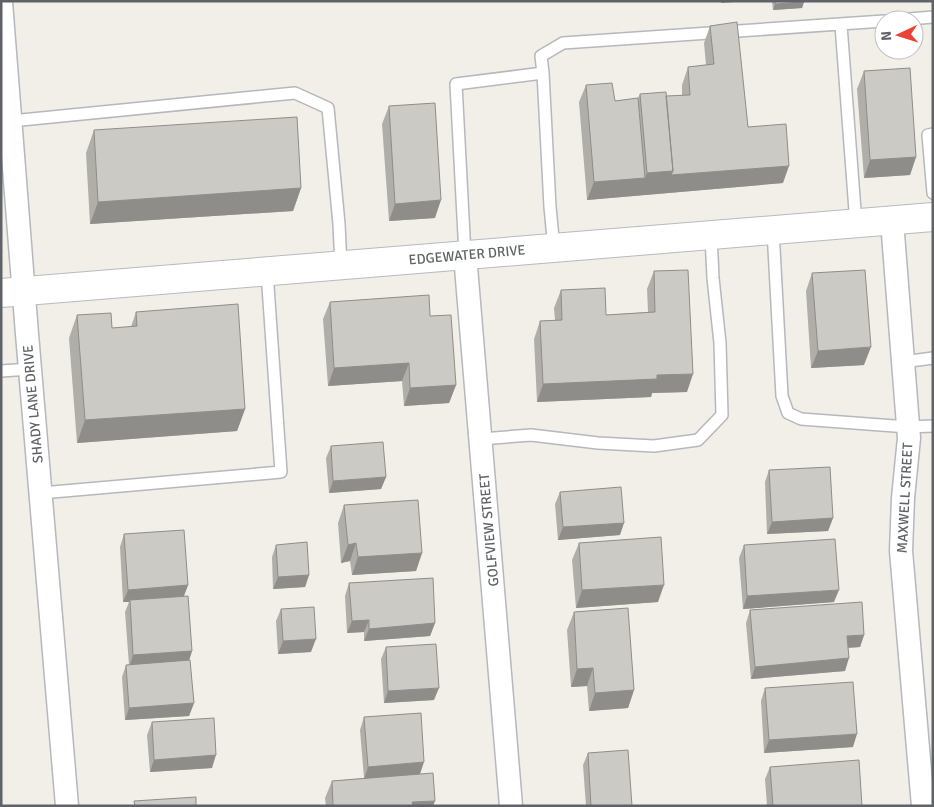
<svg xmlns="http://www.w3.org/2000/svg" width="934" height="807" font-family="Signika,sans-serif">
  <rect width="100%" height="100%" fill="#f1efe8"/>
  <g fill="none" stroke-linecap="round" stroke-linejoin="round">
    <defs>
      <path id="lane" d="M897,20L933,17
        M841,25L856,224
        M11,121L295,93L328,108L339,224L341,266
        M933,134L928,135L933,193
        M773,230L782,396L788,413L801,419L908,427L933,426
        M554,248L550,207L543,73L541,56L563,43L884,21
        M465,255L456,84L543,73
        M903,362L933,358
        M1,371L30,369
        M481,439L531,435L598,443L654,446L698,440L722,415L720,343L713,278L711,235
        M41,493L281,472L267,272"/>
      <path id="street" d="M1,2L27,334L67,806
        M892,221L909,438L903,498L901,551L923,806
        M465,255L511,806"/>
      <path id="secondary" d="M1,293L933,217"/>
    </defs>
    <!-- lane casing -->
    <use href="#lane" stroke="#b5b8bc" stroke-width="14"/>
    <!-- street casing -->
    <use href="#street" stroke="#b5b8bc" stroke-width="25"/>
    <!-- secondary casing -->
    <use href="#secondary" stroke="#b6babf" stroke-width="30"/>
    <!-- lane -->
    <use href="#lane" stroke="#fff" stroke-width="11"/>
    <!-- street -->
    <use href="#street" stroke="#fff" stroke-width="22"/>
    <!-- secondary -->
    <use href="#secondary" stroke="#fff" stroke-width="28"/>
  </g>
  <!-- wall -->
  <path fill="#afaea9" d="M772,1H804L802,8L773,10Z
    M710,26L748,127L783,183L587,200L579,102L586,85L615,101L638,98L640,94L666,96H682V85L688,67L706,65L704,43Z
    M864,71L916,157L910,175L864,178L857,89Z
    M389,106L435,218L389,221L382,124Z
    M94,130L301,188L293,211L90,224L86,153Z
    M654,271L687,392L652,393L651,397L537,402L534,339L540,321L555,320L554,308L561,290L606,315L648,312L647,289Z
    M812,273L864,365L811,368L806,291Z
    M330,302L430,316L456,385L449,403L404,406L402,381L328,386L323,319Z
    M136,312L245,409L237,431L77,443L69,338L77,315L112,328L131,327Z
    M331,446L386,477L381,489L329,493L326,458Z
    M769,470L833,518L828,531L767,534L765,482Z
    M560,492L620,535L558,540L555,504Z
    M344,505L422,553L416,571L352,575L350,561L341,563L338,523Z
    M124,534L188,585L184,596L192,651L189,660L194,703L189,716L125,720L122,677L126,665H129L125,612L129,602H123L120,547Z
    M579,543L658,602L576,608L572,560Z
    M276,545L309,575L305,587L273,589L272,557Z
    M744,545L834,602L743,609L739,558Z
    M349,583L435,623L430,636L364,641V632L347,633L345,596Z
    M281,609L311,652L278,654L276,621Z
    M750,610L864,635L860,647L848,648L845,671L751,679L746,623Z
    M574,612L634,690L628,708L589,711L587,686L571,687L567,630Z
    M386,647L434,700L384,703L381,659Z
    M765,688L853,747L764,753L761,701Z
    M364,717L420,774L433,806H326L325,798L332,781L364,778L360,730Z
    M152,722L212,768L150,772L147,735Z
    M588,753L632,806H586L583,765Z
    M770,767L862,806H767L765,779Z"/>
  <!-- shaded-wall -->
  <path fill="#8f8d8a" d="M722,1H748L721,3Z
    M804,2L802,8L773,10L775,4Z
    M916,157L910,175L864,178L870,160Z
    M789,166L783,183L587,200L594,182L645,178L647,173L673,171Z
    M301,188L293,211L90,224L98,202Z
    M441,200L435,218L389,221L395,204Z
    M871,347L864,365L811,368L818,351Z
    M409,363L402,381L328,386L334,368Z
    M693,374L687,392L652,393L651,397L537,402L543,384L657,375Z
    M456,385L449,403L404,406L410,388Z
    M245,409L237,431L77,443L85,420Z
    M386,477L381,489L329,493L333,481Z
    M833,518L828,531L767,534L772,522Z
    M624,523L620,535L558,540L563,527Z
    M356,543L350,561L341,563L348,545Z
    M422,553L416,571L352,575L358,557Z
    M309,575L305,587L273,589L278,577Z
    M188,585L183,598L130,600L129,602H123L128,590Z
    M664,585L658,602L576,608L582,590Z
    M839,590L834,602L743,609L747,596Z
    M369,620L364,632L347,633L352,621Z
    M435,623L430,636L364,641L369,629Z
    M864,635L860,647L843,648L847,636Z
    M316,639L311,652L278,654L283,641Z
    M192,651L188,664L129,668L133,655Z
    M849,658L845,671L751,679L755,667Z
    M593,668L587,686L571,687L577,669Z
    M439,688L434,700L384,703L388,691Z
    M634,690L628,708L589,711L595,693Z
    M194,703L189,716L125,720L129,708Z
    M857,734L853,747L764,753L769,740Z
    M216,755L212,768L150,772L154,760Z
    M424,762L420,774L364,779L368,767Z
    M435,801L433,806H411L412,802Z"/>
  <!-- building -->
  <path fill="#cccac5" stroke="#8f8d8a" d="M775,1H804V2L775,4Z
    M737,22L748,127L786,124L789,166L671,175L673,171L666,96L690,95L688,67L714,64L710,26Z
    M910,68L916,157L870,160L864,71Z
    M612,83L615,101L638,98L645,178L594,182L586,85Z
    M666,92L673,171L647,173L640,94Z
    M435,103L441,200L395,204L389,106Z
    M297,117L301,188L98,202L94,130Z
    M688,270L693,374L657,375V379L543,384L540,321L562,320L561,290L605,288L606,315L655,312L654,271Z
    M865,270L871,347L818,351L812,273Z
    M429,295L430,316L451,315L456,385L410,388L409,363L334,368L330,302Z
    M238,304L245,409L85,420L77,315L111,313L112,328L137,326L136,312Z
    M383,442L386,477L333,481L331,446Z
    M830,467L833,518L772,522L769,470Z
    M621,487L624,523L563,527L560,492Z
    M418,500L422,553L358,557L356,543L348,545L344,505Z
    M184,530L188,585L128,590L124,534Z
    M661,537L664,585L582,590L579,543Z
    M835,539L839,590L747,596L744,545Z
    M307,542L309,575L278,577L276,545Z
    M433,578L435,623L369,629V620L352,621L349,583Z
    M188,596L192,651L133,655L130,600Z
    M862,602L864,635L847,636L849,658L755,667L750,610Z
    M314,607L316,639L283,641L281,609Z
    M628,608L634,690L595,693L593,668L577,669L574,612Z
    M436,644L439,688L388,691L386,647Z
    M190,660L194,703L129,708L126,665Z
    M853,682L857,734L769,740L765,688Z
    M421,713L424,762L368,767L364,717Z
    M214,718L216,755L154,760L152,722Z
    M628,750L632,806H591L588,753Z
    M859,760L862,806H773L770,767Z
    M433,773L435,801L412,802L413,806H333L332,781Z
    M196,797V806H135L134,801Z"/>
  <g text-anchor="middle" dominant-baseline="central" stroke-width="5" stroke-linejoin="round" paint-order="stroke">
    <!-- street labels -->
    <g font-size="14" fill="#5f6368" stroke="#fff">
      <text transform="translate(467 255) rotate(-5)">EDGEWATER DRIVE</text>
      <text transform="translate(33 404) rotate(-95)">SHADY LANE DRIVE</text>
      <text transform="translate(905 498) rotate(-87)">MAXWELL STREET</text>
      <text transform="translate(489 530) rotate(-95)">GOLFVIEW STREET</text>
    </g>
  </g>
  <!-- border -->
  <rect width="934" height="807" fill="none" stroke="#5f6368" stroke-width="5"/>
  <!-- north arrow -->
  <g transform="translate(899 35) rotate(266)"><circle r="24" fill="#ffffff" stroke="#bfc1c3"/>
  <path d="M0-4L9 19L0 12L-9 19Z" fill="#ea4335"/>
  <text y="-8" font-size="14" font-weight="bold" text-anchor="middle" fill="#5f6368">N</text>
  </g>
</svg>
